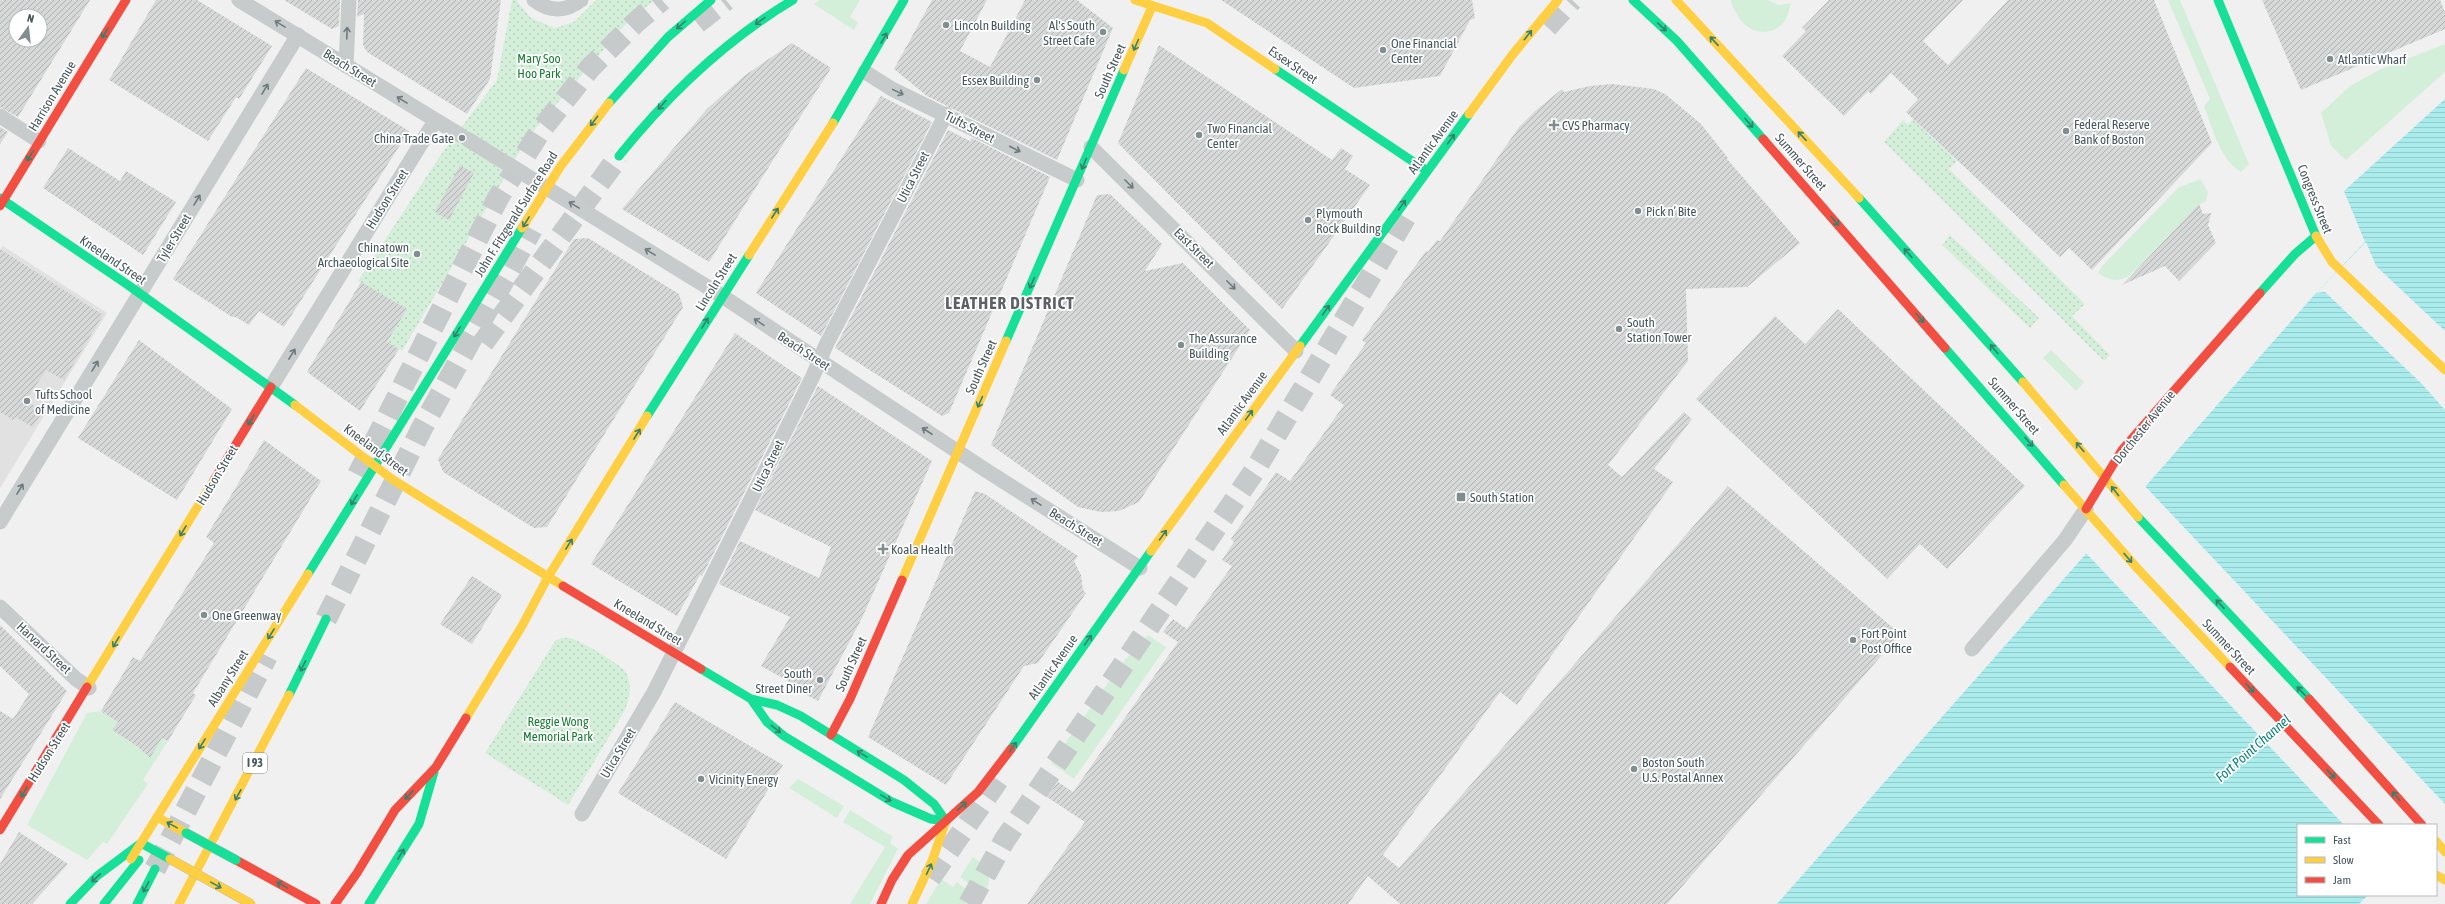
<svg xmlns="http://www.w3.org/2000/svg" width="2445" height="904" font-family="'Asap Condensed',sans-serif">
  <defs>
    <pattern id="park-dots" width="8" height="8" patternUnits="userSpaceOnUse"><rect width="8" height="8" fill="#d4efd9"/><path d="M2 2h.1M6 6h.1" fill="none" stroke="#b7cfbd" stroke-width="1.8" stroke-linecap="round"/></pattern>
    <pattern id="water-rules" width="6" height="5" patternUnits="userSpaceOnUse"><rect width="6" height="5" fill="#a9eceb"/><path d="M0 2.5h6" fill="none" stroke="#93cccc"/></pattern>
    <pattern id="building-hatch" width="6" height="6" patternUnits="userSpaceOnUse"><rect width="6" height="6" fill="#d6d8d8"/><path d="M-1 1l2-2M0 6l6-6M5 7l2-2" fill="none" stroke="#afb2b2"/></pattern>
  </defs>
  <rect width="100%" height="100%" fill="#f0f0f0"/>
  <!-- education -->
  <path fill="#e2e1e2" d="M3,246L107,313L0,488V250Z"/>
  <!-- grass -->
  <path fill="#d4efd9" d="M820,0H860L850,17L858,22L854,30L814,4Z
    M1731,0H1768L1779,5L1791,3C1789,10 1788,17 1783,23C1769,39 1745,32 1737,14C1734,10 1731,5 1731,0Z
    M2168,0H2180L2249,164L2241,172C2219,158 2213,130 2204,106L2210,99Z
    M2445,44V72L2346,160L2331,146L2321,113L2350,86L2379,70Z
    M2200,179L2208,192L2206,201L2199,205L2131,274C2120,283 2109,281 2098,273L2102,266L2178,188Z
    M2051,350L2084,382L2076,391L2043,358Z
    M1148,635L1166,647L1074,779L1051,763L1122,663Z
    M101,711L118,722L112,730L137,746L162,738L168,741L143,780L148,784L107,844L103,842L87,860L27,825L87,713Z
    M798,779L844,806L837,818L789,788Z
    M850,810L893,837L890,843L898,849L870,904H850L885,847L843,822Z
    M973,857C988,866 994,879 984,894L960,877Z
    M941,879L953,887L957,882L979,899L975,904H926Z"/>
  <!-- park -->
  <path fill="url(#park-dots)" d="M512,0H516L531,18L555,28L574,22L596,0H654L623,27L529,136L402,351L387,342L407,309L358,281L440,156L497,80Z
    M1913,119L1957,161L1949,169L2085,304L2072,316L2110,355L2104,361L1884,142L1903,120L1908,125Z
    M1950,235L2039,318L2030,328L1942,245Z
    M561,638C565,638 569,637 573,639C584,643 621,664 626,673C633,684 629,701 624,712L568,805L485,753L555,641Z"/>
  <!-- water -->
  <path fill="url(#water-rules)" d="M2445,99V820L2436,825H2298V895H2368L2359,904H1777L2316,293L2365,242L2344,191Z"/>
  <!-- pier -->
  <path fill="#f0f0f0" d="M2366,242L2376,266L2445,331V410L2422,384L2325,292L2316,293Z
    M2144,485L2445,804V823L2437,831L2436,825H2344L2085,552Z"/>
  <!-- building -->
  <path fill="url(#building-hatch)" fill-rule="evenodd" d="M0,0H90L18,117L0,107ZM16,16H40V40H16Z
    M156,0H197L272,46L239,99L236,97L208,141L109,80Z
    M284,0H340L339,26L332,29Z
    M358,0H501L490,79L467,114L367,52L363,45L364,14L357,17Z
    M932,0H987L960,51L990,67L1025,0H1077L1113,28L1057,160L927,96L894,69Z
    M1221,0H1472L1475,18L1470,20L1440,76L1354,88Z
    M1829,0H1963L1923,41L1948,65L2008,0H2154L2212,143L2092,270L2069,248L2060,257L1906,112L1918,99L1891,73L1871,94L1868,91L1844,116L1782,56L1806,31L1802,28Z
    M2262,0H2440L2445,12V29L2301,90Z
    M792,43L831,68L709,262L622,209L707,109L744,76Z
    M1159,45L1332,160L1341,148L1353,156L1345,169L1370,185L1282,309L1118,143Z
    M306,68L409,131L284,327L259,311L249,325L236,317H232L173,279Z
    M1612,84L1654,89L1665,94L1688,113L1701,124L1728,158L1727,159L1800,243L1747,287L1686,289L1688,361L1608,465L1622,477L1684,412L1692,419L1654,469L1673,482L1517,705L1500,692L1383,855L1399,868L1728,486L1900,634L1667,904H1400L1368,876L1348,904H1027L1085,822L1047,797L1058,782L1073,792L1178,642L1163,632L1173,619L1187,629L1232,566L1222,560L1234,542L1231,539L1276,472L1290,481L1344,405L1330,395L1366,343L1362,340L1426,251L1428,252L1437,240L1440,241L1519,127L1535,111L1562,89L1564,92L1590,86Z
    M881,96L932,122L821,336L756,293Z
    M0,127L8,132L0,144Z
    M948,130L970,141L972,138L1050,177L949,413L942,416L835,348Z
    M68,148L120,181L126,171L176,202L143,255L43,188Z
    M460,165L474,173L449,220L435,212Z
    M1110,194L1162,244L1145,271L1183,263L1250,330L1139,502L1119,511L1101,512L1078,507L991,445L1097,195Z
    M2199,204L2203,214L2211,213L2208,225L2216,243L2179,281L2165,266L2122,285Z
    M588,238L679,294L683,307L547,527L534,528L443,472L438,459L574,239Z
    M0,249L103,315L64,380L46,370L26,401L43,411L33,427L15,417L13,420L0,412Z
    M361,282L407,309L387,342L399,349L360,411L307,372Z
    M1838,309L2025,486L1947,569L1920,544L1887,579L1696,399L1775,316L1805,344Z
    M735,333L802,378L702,576L700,575L677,616L591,564Z
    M139,340L232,409L177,500L78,438Z
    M818,386L932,461L862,618L818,701L803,693L804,690L761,666L790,617L719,584L740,541L819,578L831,547L755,510Z
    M264,440L321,481L193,693L196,695L168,741L162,738L150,758L137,746L112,730L118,722L101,711L133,657L140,661L214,543L206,537Z
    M975,491L985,494L1078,556L1074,561L1081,575L1083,590L1086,593L1038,663L1024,666L946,785L868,737Z
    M472,576L502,595L472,644L440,624Z
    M0,625L67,691L0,799V711L13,719L29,694L0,666Z
    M675,702L783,765L726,859L618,793Z
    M19,832L68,864L32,904H0V864Z"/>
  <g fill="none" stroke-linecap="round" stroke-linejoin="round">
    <!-- highway-tunnel -->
    <path stroke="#c6cacb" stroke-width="22" stroke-dasharray="22 11" stroke-linecap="butt" d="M697,23L726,0
      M1547,27L1572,0
      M483,343L619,156
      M358,475L498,198L541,130L590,68L635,23L662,0
      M326,619L422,428L532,229
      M155,869L267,656
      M930,878L998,780
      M969,904L1004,841L1255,470L1411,208"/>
    <!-- street -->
    <path stroke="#c7cbcb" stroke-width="15" d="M239,0L460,135
      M534,0C549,12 566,12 581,0
      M346,66L349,0
      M865,72L892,89L1077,180
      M0,116L39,141
      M467,139L722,296L984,469L1140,568
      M1091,147L1296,351
      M271,387L435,121
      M0,522L298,35
      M0,607L76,679L89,688
      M1972,649L2065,540L2086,509
      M582,814L654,692L813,376L826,345L946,114"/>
    <!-- fast -->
    <path stroke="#16e098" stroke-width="9" d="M1633,0L1677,41L1763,139
      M2218,0L2316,236L2295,254L2260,293
      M1275,69L1427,171
      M609,103L668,37L711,0
      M833,123L904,0
      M619,156C669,94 724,41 793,0
      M0,198L128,285L295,405
      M1859,198L2023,382
      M1006,341L1124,70
      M1300,346L1469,114
      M1945,348L2064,485
      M647,416L749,255
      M2138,517L2309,699
      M308,574L522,228
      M701,669L751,699L777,705L801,716L904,780L934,804L946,821
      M289,695L326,619
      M751,699L767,722L784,736L892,802L931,819L946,821
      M1011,749L1151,551
      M70,904L97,876L141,843L170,859
      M104,904L139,860
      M137,904L155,869
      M369,904L419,824L434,772"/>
    <!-- slow -->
    <path stroke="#ffcf43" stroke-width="9" d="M1135,0L1207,23L1275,69
      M1676,0L1859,198
      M1124,70L1151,9
      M1469,114L1513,54L1558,0
      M522,228L560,167L609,103
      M2316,236L2332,262L2445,370
      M749,255L833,123
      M2023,382L2138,517
      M295,405L392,479L563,586
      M2064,485L2137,568L2230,667
      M1151,551L1300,346
      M548,577L647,416
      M902,580L1006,341
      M87,687L214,480
      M466,718L522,626L548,577
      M157,817L186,833
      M2436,841L2445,852
      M131,859L308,574
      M2436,875L2445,880
      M179,904L289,695
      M912,904L932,861L946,821"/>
    <!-- jam -->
    <path stroke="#f24e42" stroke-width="9" d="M1763,139L1945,348
      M0,206L126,0
      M214,480L271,387
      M2086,509L2122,450L2260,293
      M563,586L701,669
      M2230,667L2379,825
      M2309,699L2422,825
      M831,735L850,699L902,580
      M0,830L87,687
      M236,860L316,904
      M335,904L357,873L395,810L436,767L466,718
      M881,904L892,880L908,855L978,792L1011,749"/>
    <defs>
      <path id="fast-bridge" d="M186,833L236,860"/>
      <path id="slow-bridge" d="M170,859L251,904"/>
    </defs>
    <!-- fast-bridge casing -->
    <use href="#fast-bridge" stroke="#b5bcbf" stroke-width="10" stroke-linecap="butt"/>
    <!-- slow-bridge casing -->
    <use href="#slow-bridge" stroke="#b5bcbf" stroke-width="10" stroke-linecap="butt"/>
    <!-- fast-bridge -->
    <use href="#fast-bridge" stroke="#16e098" stroke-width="9"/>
    <!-- slow-bridge -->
    <use href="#slow-bridge" stroke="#ffcf43" stroke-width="9"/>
  </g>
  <!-- one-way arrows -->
  <defs><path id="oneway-shaft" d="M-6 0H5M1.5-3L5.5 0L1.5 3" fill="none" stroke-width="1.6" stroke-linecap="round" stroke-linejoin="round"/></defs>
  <g stroke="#38806e">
    <use href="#oneway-shaft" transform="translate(760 21) rotate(145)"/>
    <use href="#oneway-shaft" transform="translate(681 25) rotate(138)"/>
    <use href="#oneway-shaft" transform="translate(1662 27) rotate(43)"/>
    <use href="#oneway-shaft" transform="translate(105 33) rotate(122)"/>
    <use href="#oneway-shaft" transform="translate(1528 35) rotate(-52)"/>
    <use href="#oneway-shaft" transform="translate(884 38) rotate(-61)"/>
    <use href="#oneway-shaft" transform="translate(1714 41) rotate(-133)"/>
    <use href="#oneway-shaft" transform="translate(1136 45) rotate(114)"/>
    <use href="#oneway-shaft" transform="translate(662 105) rotate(132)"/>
    <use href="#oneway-shaft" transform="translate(594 121) rotate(127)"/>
    <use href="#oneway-shaft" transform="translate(1749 123) rotate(49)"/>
    <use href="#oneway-shaft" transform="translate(1802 136) rotate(-133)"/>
    <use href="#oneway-shaft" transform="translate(1451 139) rotate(-54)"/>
    <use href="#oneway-shaft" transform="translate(30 156) rotate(122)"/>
    <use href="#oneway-shaft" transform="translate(1084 164) rotate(113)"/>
    <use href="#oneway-shaft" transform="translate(1402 205) rotate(-54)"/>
    <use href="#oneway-shaft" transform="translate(775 213) rotate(-57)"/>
    <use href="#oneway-shaft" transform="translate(1835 221) rotate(49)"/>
    <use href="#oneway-shaft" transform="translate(526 222) rotate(122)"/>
    <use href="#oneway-shaft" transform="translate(1908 253) rotate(-132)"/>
    <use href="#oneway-shaft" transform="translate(1032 283) rotate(114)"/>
    <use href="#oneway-shaft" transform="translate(1326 310) rotate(-54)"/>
    <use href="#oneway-shaft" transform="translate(1920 318) rotate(49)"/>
    <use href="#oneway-shaft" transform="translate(705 323) rotate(-58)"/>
    <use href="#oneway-shaft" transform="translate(457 332) rotate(122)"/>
    <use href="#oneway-shaft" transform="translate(1994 349) rotate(-131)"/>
    <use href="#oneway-shaft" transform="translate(980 402) rotate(114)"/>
    <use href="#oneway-shaft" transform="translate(1249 415) rotate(-54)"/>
    <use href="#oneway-shaft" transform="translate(251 420) rotate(121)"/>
    <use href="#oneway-shaft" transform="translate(637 434) rotate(-58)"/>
    <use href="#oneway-shaft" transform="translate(2029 442) rotate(49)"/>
    <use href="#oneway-shaft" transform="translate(2080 447) rotate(-130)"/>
    <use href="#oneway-shaft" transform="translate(2115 491) rotate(-128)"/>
    <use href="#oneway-shaft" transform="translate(354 500) rotate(122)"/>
    <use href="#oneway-shaft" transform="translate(183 531) rotate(121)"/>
    <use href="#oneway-shaft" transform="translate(1163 535) rotate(-54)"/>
    <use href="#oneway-shaft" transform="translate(569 544) rotate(-58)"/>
    <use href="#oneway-shaft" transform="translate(2128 558) rotate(49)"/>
    <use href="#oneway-shaft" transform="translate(2220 604) rotate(-133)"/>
    <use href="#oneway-shaft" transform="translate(271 634) rotate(122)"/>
    <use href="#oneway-shaft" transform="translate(1088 640) rotate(-55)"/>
    <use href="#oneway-shaft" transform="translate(116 642) rotate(121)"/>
    <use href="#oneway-shaft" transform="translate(303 666) rotate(116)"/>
    <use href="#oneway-shaft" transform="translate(2250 688) rotate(47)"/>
    <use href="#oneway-shaft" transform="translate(2301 691) rotate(-133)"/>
    <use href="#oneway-shaft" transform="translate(776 729) rotate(38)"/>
    <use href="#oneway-shaft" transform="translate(202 744) rotate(122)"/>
    <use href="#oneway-shaft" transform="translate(1013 747) rotate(-55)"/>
    <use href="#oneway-shaft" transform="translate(862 754) rotate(-148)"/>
    <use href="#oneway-shaft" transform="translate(2331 774) rotate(47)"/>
    <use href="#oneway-shaft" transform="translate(24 792) rotate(122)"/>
    <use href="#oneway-shaft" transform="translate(238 795) rotate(119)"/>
    <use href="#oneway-shaft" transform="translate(409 795) rotate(133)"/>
    <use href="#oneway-shaft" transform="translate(2396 796) rotate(-132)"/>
    <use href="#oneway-shaft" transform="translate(886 798) rotate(31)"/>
    <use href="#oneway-shaft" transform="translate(962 806) rotate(-43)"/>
    <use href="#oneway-shaft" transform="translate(172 825) rotate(-151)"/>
    <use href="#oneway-shaft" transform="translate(401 854) rotate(-59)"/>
    <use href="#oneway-shaft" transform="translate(929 869) rotate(-65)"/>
    <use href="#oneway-shaft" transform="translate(96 878) rotate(137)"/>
    <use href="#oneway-shaft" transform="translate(216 885) rotate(29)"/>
    <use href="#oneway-shaft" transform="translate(282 885) rotate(-151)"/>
    <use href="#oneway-shaft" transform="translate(146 887) rotate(118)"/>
  </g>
  <g stroke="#6d7a7d">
    <use href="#oneway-shaft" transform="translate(280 24) rotate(-149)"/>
    <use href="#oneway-shaft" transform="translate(347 33) rotate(-88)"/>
    <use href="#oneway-shaft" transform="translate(265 89) rotate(-59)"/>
    <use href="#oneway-shaft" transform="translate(898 92) rotate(26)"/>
    <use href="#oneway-shaft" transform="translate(402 100) rotate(-148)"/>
    <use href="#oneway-shaft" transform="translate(1015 149) rotate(27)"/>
    <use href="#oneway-shaft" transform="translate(1129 184) rotate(45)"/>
    <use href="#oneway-shaft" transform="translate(197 200) rotate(-59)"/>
    <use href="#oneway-shaft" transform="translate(574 205) rotate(-149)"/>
    <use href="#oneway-shaft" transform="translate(650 252) rotate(-149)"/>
    <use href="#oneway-shaft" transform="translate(1231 285) rotate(45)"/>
    <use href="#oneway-shaft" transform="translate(759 322) rotate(-146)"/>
    <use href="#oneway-shaft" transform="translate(292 354) rotate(-58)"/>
    <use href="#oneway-shaft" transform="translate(95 366) rotate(-59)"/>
    <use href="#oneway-shaft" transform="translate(927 431) rotate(-147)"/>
    <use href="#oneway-shaft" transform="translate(20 489) rotate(-59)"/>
    <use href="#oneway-shaft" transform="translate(1036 502) rotate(-148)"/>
  </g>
  <!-- markers -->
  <g fill="#828d90" stroke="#fff" stroke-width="1.5">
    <circle cx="946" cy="25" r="4"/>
    <circle cx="1103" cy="32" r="4"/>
    <circle cx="1383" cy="50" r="4"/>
    <circle cx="2330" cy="59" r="4"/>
    <circle cx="1037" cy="80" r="4"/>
    <path d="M1552 119h4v4h4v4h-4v4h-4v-4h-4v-4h4z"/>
    <circle cx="2066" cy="131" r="4"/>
    <circle cx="1199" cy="135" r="4"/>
    <circle cx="462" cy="138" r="4"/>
    <circle cx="1638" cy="211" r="4"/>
    <circle cx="1308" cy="220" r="4"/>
    <circle cx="417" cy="254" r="4"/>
    <circle cx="1619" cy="329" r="4"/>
    <circle cx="1181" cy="345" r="4"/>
    <circle cx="27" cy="401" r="4"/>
    <rect x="1456" y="492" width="10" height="10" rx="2"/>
    <path d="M881 543h4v4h4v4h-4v4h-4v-4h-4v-4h4z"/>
    <circle cx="204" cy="615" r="4"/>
    <circle cx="1853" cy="640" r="4"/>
    <circle cx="820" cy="680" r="4"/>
    <circle cx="1634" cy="769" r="4"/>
    <circle cx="701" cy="779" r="4"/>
  </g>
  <g text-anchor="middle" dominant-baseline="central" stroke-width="3.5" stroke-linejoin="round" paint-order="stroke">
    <!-- shield labels -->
    <rect fill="#fff" stroke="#7e898d" stroke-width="1" x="243" y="753" width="24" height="20" rx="3"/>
    <g font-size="12" font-weight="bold" fill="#47575c">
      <text x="255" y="763">I 93</text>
    </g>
    <!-- poi labels -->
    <g font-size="13" fill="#47575c" stroke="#fff" text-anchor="start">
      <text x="954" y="25">Lincoln Building</text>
      <text x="1095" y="25" text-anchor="end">Al's South<tspan x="1095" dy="15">Street Cafe</tspan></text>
      <text x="1391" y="43">One Financial<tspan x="1391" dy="15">Center</tspan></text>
      <text x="2338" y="59">Atlantic Wharf</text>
      <text x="1029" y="80" text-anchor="end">Essex Building</text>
      <text x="2074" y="124">Federal Reserve<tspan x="2074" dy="15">Bank of Boston</tspan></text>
      <text x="1562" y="125">CVS Pharmacy</text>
      <text x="1207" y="128">Two Financial<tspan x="1207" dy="15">Center</tspan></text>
      <text x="454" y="138" text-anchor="end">China Trade Gate</text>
      <text x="1646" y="211">Pick n’ Bite</text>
      <text x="1316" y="213">Plymouth<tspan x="1316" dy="15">Rock Building</tspan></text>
      <text x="409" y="247" text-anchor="end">Chinatown<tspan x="409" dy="15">Archaeological Site</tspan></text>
      <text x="1627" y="322">South<tspan x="1627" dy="15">Station Tower</tspan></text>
      <text x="1189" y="338">The Assurance<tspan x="1189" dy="15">Building</tspan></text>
      <text x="35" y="394">Tufts School<tspan x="35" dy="15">of Medicine</tspan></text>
      <text x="1470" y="497">South Station</text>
      <text x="891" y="549">Koala Health</text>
      <text x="212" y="615">One Greenway</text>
      <text x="1861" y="633">Fort Point<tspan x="1861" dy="15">Post Office</tspan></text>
      <text x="812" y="673" text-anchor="end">South<tspan x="812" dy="15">Street Diner</tspan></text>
      <text x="1642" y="762">Boston South<tspan x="1642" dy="15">U.S. Postal Annex</tspan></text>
      <text x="709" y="779">Vicinity Energy</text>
    </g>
    <!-- park labels -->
    <g font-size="13" fill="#187d34" stroke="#fff">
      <text x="539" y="58">Mary Soo<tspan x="539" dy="15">Hoo Park</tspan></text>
      <text x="558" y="721">Reggie Wong<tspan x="558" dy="15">Memorial Park</tspan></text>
    </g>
    <!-- street labels -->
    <g font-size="13" fill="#47575c" stroke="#fff">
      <text transform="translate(1293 65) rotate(34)">Essex Street</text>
      <text transform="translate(350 68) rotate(32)">Beach Street</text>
      <text transform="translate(1110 71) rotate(-66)">South Street</text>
      <text transform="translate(52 96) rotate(-59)">Harrison Avenue</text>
      <text transform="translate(970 127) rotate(27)">Tufts Street</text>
      <text transform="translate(1433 142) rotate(-54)">Atlantic Avenue</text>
      <text transform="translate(1801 162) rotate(49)">Summer Street</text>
      <text transform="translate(913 177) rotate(-63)">Utica Street</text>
      <text transform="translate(387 199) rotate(-58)">Hudson Street</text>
      <text transform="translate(2315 199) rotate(68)">Congress Street</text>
      <text transform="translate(516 214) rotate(-58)">John F. Fitzgerald Surface Road</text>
      <text transform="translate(174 238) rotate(-59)">Tyler Street</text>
      <text transform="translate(1194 248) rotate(45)">East Street</text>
      <text transform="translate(113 260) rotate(34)">Kneeland Street</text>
      <text transform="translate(716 282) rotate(-58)">Lincoln Street</text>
      <text transform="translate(804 351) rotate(33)">Beach Street</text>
      <text transform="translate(981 367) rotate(-66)">South Street</text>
      <text transform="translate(1242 403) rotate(-54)">Atlantic Avenue</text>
      <text transform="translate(2014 406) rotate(49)">Summer Street</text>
      <text transform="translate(2144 427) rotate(-51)">Dorchester Avenue</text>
      <text transform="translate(376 450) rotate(37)">Kneeland Street</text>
      <text transform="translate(768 466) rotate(-64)">Utica Street</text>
      <text transform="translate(217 475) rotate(-59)">Hudson Street</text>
      <text transform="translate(1076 527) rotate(32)">Beach Street</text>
      <text transform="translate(648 622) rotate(31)">Kneeland Street</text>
      <text transform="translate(2229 647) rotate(47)">Summer Street</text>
      <text transform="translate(44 648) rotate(43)">Harvard Street</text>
      <text transform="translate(851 664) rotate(-66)">South Street</text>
      <text transform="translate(1053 667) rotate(-55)">Atlantic Avenue</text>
      <text transform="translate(228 678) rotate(-58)">Albany Street</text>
      <text transform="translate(49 752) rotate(-58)">Hudson Street</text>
      <text transform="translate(618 753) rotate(-59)">Utica Street</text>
    </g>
    <!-- water labels -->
    <g font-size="14" font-style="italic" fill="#0f8281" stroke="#fff">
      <text transform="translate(2253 748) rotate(-41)">Fort Point Channel</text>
    </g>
    <!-- district labels -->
    <g font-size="17" font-weight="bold" letter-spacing="1" fill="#5b6164" stroke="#fff">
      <text x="1010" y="303">LEATHER DISTRICT</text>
    </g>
  </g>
  <!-- legend -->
  <rect x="2297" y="824" width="140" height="72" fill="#ffffff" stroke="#b5bcbe"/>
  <rect x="2305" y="837" width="20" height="6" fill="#16e098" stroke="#b5bcbe"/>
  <text x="2333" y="844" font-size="12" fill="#47575c">Fast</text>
  <rect x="2305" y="857" width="20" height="6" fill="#ffcf43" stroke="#b5bcbe"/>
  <text x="2333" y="864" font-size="12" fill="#47575c">Slow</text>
  <rect x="2305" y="877" width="20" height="6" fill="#f24e42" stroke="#b5bcbe"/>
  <text x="2333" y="884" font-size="12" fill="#47575c">Jam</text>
  <!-- north arrow -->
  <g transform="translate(28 28) rotate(15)"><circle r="19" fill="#ffffff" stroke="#b5bcbe"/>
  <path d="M0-3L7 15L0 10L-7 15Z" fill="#828d90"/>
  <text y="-6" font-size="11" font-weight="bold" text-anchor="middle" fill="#47575c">N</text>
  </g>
</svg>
